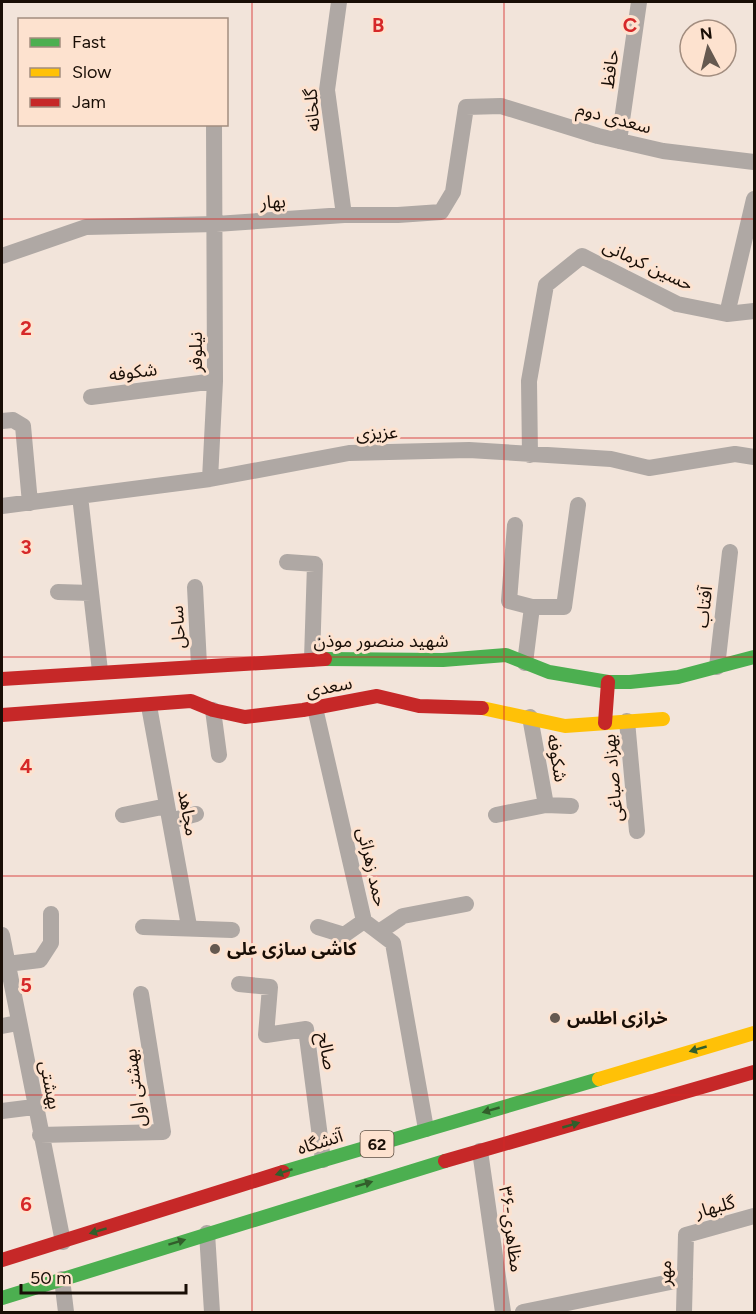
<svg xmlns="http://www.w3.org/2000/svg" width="756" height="1314" font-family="Figtree,'Noto Sans Arabic',sans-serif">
  <rect width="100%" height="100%" fill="#f2e4da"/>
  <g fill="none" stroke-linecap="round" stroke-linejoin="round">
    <!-- street -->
    <path stroke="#afa8a4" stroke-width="16" d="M339,2L327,90L344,215
      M619,141L639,2
      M2,256L86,227L216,224L344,215H398L441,212L453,192L466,107L501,106L598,136L663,151L754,162
      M727,314L754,311
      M91,397L215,381
      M2,421L13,420L23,426L30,503
      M530,455L529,381L546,285L582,256L677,304L727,314L754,199
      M210,479L215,381L214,124
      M80,496L100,671
      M2,506L210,479L349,453L469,450L611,459L649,468L735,454L754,457
      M515,525L509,601L532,607H564L578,505
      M287,562L315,564L312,659
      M195,587L199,665
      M58,592L91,593
      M525,663L532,607
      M717,667L730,552
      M149,706L189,926
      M315,708L364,921L393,943L426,1129
      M213,710L219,755
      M530,717L546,805
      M627,721L637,831
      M123,815L167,806
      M496,815L546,805L571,806
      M170,821L196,814
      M143,927L232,930
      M318,927L344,935L364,921
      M379,932L403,916L466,904
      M2,935L63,1242
      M7,964L40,960L51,943V914
      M239,984L270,987L266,1035L306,1029L323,1160
      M2,1026L18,1023
      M2,1111L34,1107
      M40,1135L163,1132L141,994
      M480,1151L503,1312
      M207,1233L212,1312
      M62,1279L66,1312
      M523,1312L685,1279
      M684,1312L686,1235L754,1216"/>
    <!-- fast -->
    <path stroke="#4caf50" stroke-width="14" d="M325,659L443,660L506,655L549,672L608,682H630L678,677L754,657
      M283,1172L599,1079
      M2,1298L445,1161"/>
    <!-- slow -->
    <path stroke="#ffc107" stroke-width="14" d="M482,708L565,726L663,719
      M599,1079L754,1033"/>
    <!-- jam -->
    <path stroke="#c62828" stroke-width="14" d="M2,679L325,659
      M2,715L191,701L213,710L245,717L303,710L377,696L419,706L482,708
      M605,723L608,682
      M445,1161L754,1072
      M2,1260L283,1172"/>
  </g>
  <!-- one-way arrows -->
  <defs><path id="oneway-solid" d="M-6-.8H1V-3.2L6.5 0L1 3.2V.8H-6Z" transform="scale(1.5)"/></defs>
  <g fill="#325e2b">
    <use href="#oneway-solid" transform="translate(698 1049) rotate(164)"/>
    <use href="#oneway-solid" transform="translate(491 1110) rotate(164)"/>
    <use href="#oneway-solid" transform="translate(571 1125) rotate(-16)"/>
    <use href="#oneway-solid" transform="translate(284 1172) rotate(162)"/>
    <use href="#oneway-solid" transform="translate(364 1184) rotate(-16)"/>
    <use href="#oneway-solid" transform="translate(98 1231) rotate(163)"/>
    <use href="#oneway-solid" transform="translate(177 1242) rotate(-17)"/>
  </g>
  <!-- grid -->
  <path fill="none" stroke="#d62828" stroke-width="1.5" stroke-opacity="0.55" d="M252,2V1312M504,2V1312M2,219H754M2,438H754M2,657H754M2,876H754M2,1095H754"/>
  <!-- markers -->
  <g fill="#655950" stroke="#fde2cf" stroke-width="2">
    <circle cx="215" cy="949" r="6"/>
    <circle cx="555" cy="1018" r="6"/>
  </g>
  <g text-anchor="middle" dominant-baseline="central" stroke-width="6" stroke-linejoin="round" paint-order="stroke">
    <!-- shield labels -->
    <rect fill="#fde2cf" stroke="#5d4e42" stroke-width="1.5" x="360.5" y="1131" width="33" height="26" rx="4.5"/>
    <g font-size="16" font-weight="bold" fill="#190e06">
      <text x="377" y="1144">62</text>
    </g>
    <!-- street labels -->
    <g font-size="18" fill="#190e06" stroke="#fde2cf">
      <text transform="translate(610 69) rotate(-82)">حافظ</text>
      <text transform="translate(312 110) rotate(-94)">گلخانه</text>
      <text transform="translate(614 118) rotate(15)">سعدی دوم</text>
      <text transform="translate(273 202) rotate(-3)">بهار</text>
      <text transform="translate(648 265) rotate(25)">حسین کرمانی</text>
      <text transform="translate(196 352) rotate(-90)">نیلوفر</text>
      <text transform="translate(133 372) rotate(-7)">شکوفه</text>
      <text transform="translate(377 433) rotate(-2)">عزیزی</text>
      <text transform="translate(704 607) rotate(-84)">آفتاب</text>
      <text transform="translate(178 627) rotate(-93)">ساحل</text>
      <text x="381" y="641">شهید منصور موذن</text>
      <text transform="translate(329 687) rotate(-11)">سعدی</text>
      <text transform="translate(557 758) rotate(80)">شکوفه</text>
      <text transform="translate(613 778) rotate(-95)">بهزاد صباغی</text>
      <text transform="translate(188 813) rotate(80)">مجاهد</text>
      <text transform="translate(372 867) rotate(77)">حمد زهرائی</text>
      <text transform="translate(327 1051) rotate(79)">صالح</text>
      <text transform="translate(50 1085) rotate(79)">بهشتی</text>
      <text transform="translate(135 1088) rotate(-97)">بهشتی اول</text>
      <text transform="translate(320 1142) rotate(-17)">آتشگاه</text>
      <text transform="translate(715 1207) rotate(-15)">گلبهار</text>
      <text transform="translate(511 1229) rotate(82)">۳۶-مظاهری</text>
      <text transform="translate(665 1273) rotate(-89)">مهر</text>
    </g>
    <!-- poi labels -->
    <g font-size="18" font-weight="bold" fill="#190e06" stroke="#fde2cf" text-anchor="start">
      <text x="227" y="949">کاشی سازی علی</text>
      <text x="567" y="1018">خرازی اطلس</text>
    </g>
  </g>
  <g font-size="20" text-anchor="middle" font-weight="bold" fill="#d62828" stroke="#fde2cf" stroke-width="6" stroke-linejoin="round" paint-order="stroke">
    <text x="378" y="32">B</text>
    <text x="630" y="32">C</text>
    <text x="26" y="335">2</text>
    <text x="26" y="554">3</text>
    <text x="26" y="773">4</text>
    <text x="26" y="992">5</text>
    <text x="26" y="1211">6</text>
  </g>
  <!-- border -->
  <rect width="756" height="1314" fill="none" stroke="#190e06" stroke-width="6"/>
  <!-- legend -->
  <rect x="18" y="18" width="210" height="108" fill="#fde2cf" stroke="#a28d7f" stroke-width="1.5"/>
  <rect x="30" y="38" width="30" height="9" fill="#4caf50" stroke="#a28d7f" stroke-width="1.5"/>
  <text x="72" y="48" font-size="18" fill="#190e06">Fast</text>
  <rect x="30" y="68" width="30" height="9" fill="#ffc107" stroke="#a28d7f" stroke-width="1.5"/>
  <text x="72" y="78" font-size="18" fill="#190e06">Slow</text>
  <rect x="30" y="98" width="30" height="9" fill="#c62828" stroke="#a28d7f" stroke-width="1.5"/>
  <text x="72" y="108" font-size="18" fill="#190e06">Jam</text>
  <!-- north arrow -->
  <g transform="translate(708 48) rotate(353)"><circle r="28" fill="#fde2cf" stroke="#a28d7f" stroke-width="1.5"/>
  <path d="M0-4.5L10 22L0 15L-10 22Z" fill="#655950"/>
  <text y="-9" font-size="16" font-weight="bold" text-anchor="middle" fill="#190e06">N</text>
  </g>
  <!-- scale -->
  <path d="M21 1284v9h165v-9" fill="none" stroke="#190e06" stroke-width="3"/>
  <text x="30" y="1284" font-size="18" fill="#190e06" stroke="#fde2cf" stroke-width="4.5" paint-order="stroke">50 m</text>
</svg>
